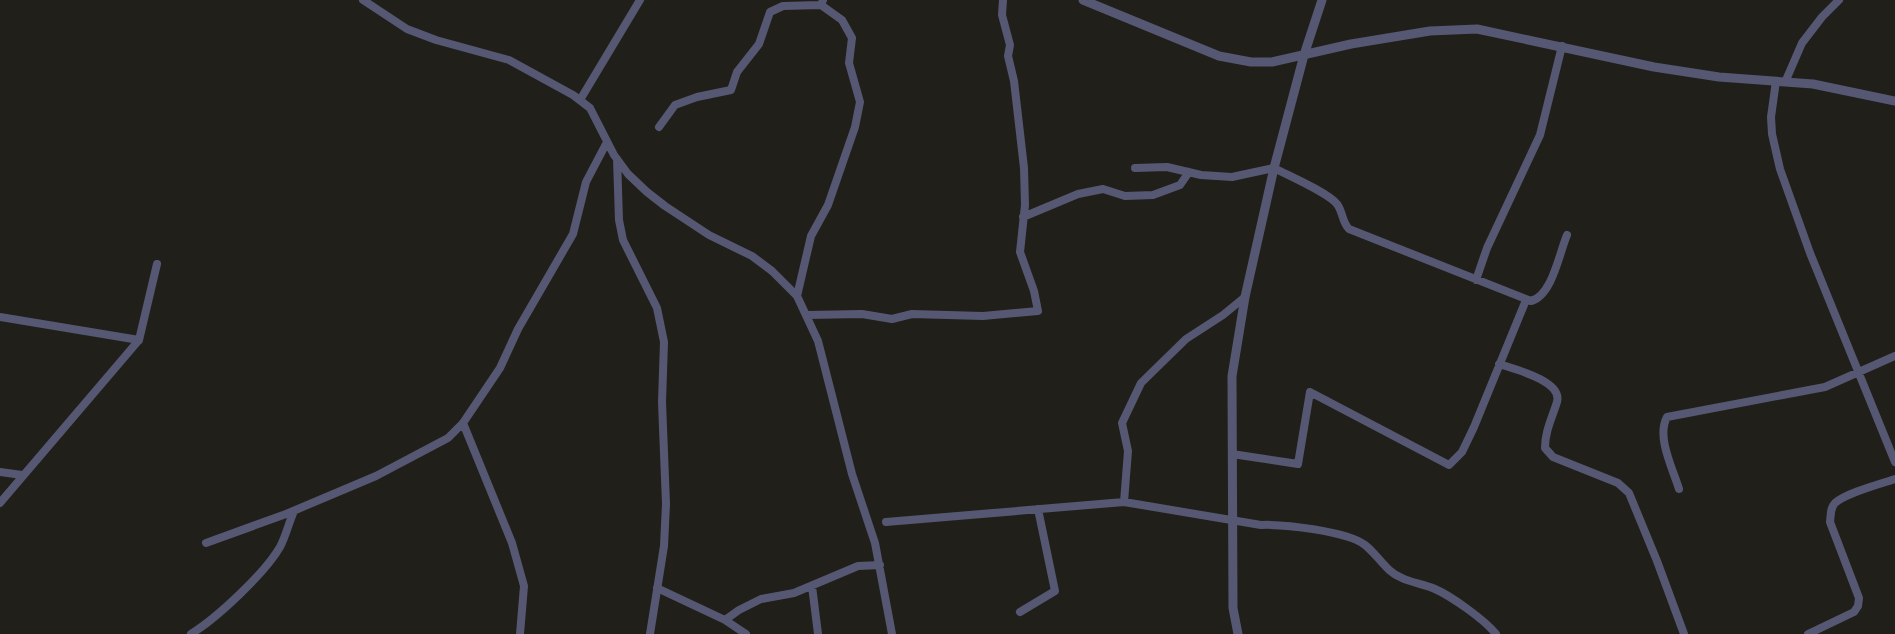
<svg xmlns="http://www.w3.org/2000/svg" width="1895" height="634" font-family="Commissioner,sans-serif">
  <rect width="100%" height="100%" fill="#211f1a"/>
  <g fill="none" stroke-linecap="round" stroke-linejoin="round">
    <!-- minor -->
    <path stroke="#565873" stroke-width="8" d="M363,0L407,29L436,40L509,60L573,95L590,108L614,155L628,174L647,192L665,206L709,235L752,256L772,271L797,296L818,341L852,474L875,543L892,634
      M1786,80L1802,43L1822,17L1839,0
      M1776,81L1771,117L1772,134L1780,169L1810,253L1895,462
      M580,100L640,0
      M659,127L675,105L697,97L731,90L737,72L759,44L770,12L783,6L821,5L823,0
      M617,159L619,220L623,240L657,308L664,342L662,402L666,504L664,546L650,634
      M1135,168L1167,167L1201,175L1232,177L1274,168C1289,176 1327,192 1337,204C1343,212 1342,222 1349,229L1531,301C1552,296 1559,254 1567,235
      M1023,217L1078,194L1103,189L1125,196L1153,195L1180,185L1189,172
      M1476,280L1487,248L1540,135L1562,46
      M797,296L811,236L828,205L855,127L860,102L849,63L852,38L842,20L821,5
      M807,315L862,314L892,319L912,314L983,316L1038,311L1034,291L1020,252L1025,205L1024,168L1014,81L1008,56L1010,45L1002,15L1003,0
      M0,317L139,340
      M1499,364C1514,369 1563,381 1557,402C1552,418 1545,431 1545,448L1553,457L1618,483L1629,493L1657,561L1684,634
      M463,423L512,543L524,586L520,634
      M1232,454L1298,464L1310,392L1449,465L1462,452L1474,427L1526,300
      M0,472L22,475
      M1679,489C1673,469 1656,437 1667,417L1825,387L1895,356
      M1124,502L1128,451L1122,423L1141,383L1186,339L1223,315L1245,297
      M0,503L139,340L157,264
      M886,522L1124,502L1261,525C1283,524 1347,531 1365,545C1378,555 1386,572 1402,578C1412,583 1424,584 1435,589C1451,596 1485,620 1496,634
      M206,543L286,514L376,476L448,438L463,423L500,368L518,329L573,234L586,182L607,142
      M812,586L818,634
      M657,588L725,620L739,610L761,599L794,593L858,566L880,565
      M1020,612L1055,591L1038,509
      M725,620L746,634
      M191,634C217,618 265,573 280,547C286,536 289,522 294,511
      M1808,634L1854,612L1858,606L1859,598L1830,522C1831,515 1830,508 1835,503C1846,493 1880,484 1895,479"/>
    <!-- tertiary -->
    <path stroke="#565873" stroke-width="9" d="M1083,0L1219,56L1251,62H1272L1351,44L1430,31L1477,29L1654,67L1719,77L1813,84L1895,101
      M1238,634L1233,608L1232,376L1245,297L1274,168L1304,55L1322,0"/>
  </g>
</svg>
